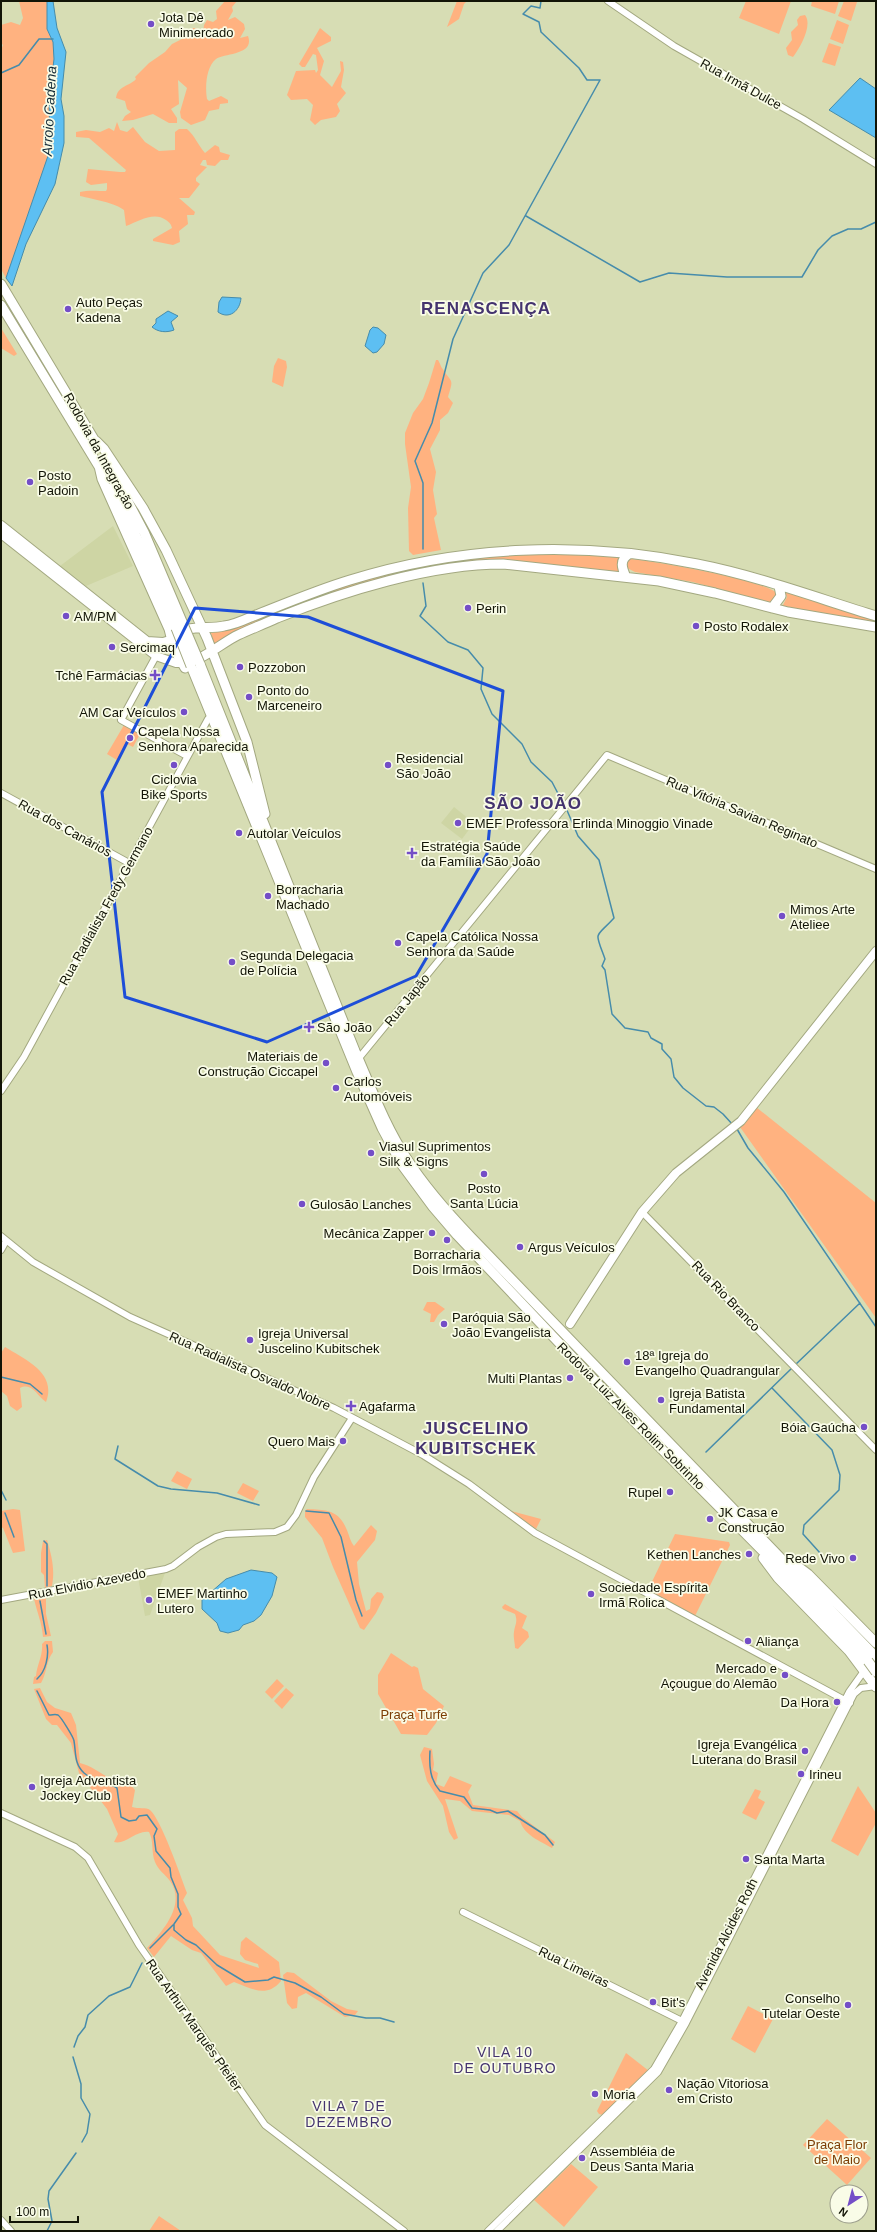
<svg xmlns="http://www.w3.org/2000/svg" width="877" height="2232" font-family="Helvetica,sans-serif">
  <rect width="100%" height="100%" fill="#d7ddb4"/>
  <!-- built -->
  <path fill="#ced5a4" d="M113,526L133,566L86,586L60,566Z
    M454,807L474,823L462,839L441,823Z
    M165,1573L150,1615L145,1616L138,1577Z"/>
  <!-- green -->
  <path fill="#ffb280" d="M19,1H47V29L53,42L54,59L49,100L50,150L6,278L1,269V50L3,45L1,43V25L11,22L20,25L23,18Z
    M225,1H237L232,7L233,11L228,20L235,17L244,24L245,29L240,38L248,36C255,55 225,53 216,59C206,67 205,87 207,99L209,101L221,96L228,100V103L220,104L219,109L209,111L205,120L191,125L181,118L180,112L187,88L178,80L179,104L171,109L177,118V123H169L153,114L133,120L122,121L125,116L131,112L127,109L125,101L116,98C118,85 129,87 136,79L135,77L149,63L165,52L172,44L184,38L193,28L199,29L201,34L203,33L204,25L207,20L213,22L217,19L216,11Z
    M457,1H467L464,4L459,19L447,27Z
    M746,1H791L779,34L739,18Z
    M812,1H839L835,14L811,6Z
    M844,1L857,2L851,21L838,16Z
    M805,15C813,25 800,48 793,57L788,55L786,48L792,40L791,32L798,25L797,20L800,16Z
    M837,20L849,25L843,44L830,39Z
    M320,28L331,37V41L317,48L324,61L320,75L332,87L341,71L340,61L343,62L344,70L341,87L346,93L337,104L340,111L336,117L321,120L315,125L310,120L313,105L307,99L291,100L287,95L296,71L315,70L316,73L318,70L316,55L313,54L305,67H302L299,64Z
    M829,43L841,47L835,66L822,62Z
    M117,122L120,130L127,132L133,127L145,142L159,151L175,150V132L179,129H187C195,136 198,145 205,153L215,145L219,147L220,152L230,155L228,160H221L215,166L207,165L206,160H203L200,165L207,167L196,178V181L200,184L189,198H179L195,212L194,215H187L188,224L179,231L180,242L173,245L153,241V239L172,228C171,224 170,223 166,220C154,211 139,221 126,226L124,210C115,203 93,199 80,196V192C87,190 98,191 106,191L107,189V183L91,185L86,182L88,169L120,172H125L126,170L89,138L76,137V132L86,130L100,132L109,128L114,131Z
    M1,328L17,354L14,356L1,348Z
    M278,358L286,361L287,367L283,387L272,382L274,366Z
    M436,360H438C440,363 441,367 442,368C452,384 454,377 448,397L453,403L448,413L440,420V430L430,449L436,472L433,490L437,514L434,518L441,550L413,555L409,551L408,508L411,487L405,444V433L413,413L423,399L429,383Z
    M515,554L621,556L617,564L621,572L443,567L239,631L214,644L211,633L237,628L338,588L405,569L442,562Z
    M631,559C654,561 766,580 778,594L771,603L693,582L635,572L627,568L626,562Z
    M785,592L876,619V623L782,607L787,597Z
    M124,725L140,734L133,747L127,744L117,760L107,754Z
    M756,1107L876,1203V1318L740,1127Z
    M427,1302H435L445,1309L438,1315L434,1322H430L431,1314L423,1310Z
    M5,1347C26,1360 57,1373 46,1402C37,1396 32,1382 20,1388L22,1407L17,1411L10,1406L7,1396L1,1391V1353Z
    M177,1471L192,1479L187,1489L171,1481Z
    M243,1483L259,1491L253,1501L237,1493Z
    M13,1509L20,1510L25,1551L13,1553L3,1528L1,1527V1511Z
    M307,1509C324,1510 338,1509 346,1528C349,1534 350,1541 354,1546L371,1525L377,1531L375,1540L357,1562L359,1584L366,1611L370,1609L371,1599L377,1592L382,1593L384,1597L376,1613L364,1630L360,1628L333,1567L322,1538L305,1517V1511Z
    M511,1511L541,1519L536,1529Z
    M675,1534L729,1542L730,1545L695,1616L648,1590Z
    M47,1540C52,1557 55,1569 52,1586L45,1588L44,1575L41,1572V1553L43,1541Z
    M46,1598V1614L51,1636L43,1637C42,1623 37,1612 34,1599Z
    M505,1604L527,1616L522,1628L528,1632L529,1637L518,1649L515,1648C515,1643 513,1637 514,1632C515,1624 518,1622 515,1614L503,1609L502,1607Z
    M45,1641H52L53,1652C46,1661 47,1673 41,1683L33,1684L34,1677L36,1676C37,1664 43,1656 42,1644Z
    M391,1653L412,1667L414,1666L418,1668L423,1689L444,1706L436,1723L427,1735L401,1734L378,1694V1675Z
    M277,1679L284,1686L272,1699L265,1692Z
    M40,1688L47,1702L55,1708L71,1713L76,1725L80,1763C91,1766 97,1771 106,1776C117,1781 128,1780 135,1790L132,1807C138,1809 146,1807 150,1810C161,1819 181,1877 187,1893L183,1900L192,1918L193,1926L220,1955L259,1968L258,1964L245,1960L240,1954L241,1942L246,1937L279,1962L281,1981C266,1999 251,1988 234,1982L226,1986L201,1953L192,1950L171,1936L154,1957L147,1948C162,1932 187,1904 170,1881C165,1874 158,1870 155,1862C151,1852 154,1841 149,1832C136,1830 126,1845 114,1842L118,1834L107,1809L79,1773L71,1743L57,1725H52L46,1719L34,1689Z
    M286,1688L294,1695L282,1709L274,1701Z
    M424,1747L432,1749L434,1764L433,1770L438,1773L436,1784L444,1787L450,1776L472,1785L468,1792L473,1805L517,1811L522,1817L555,1842L552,1848C540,1841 524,1835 520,1821L509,1815L472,1811L460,1801L445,1799L458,1838L454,1840L449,1832L443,1806L427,1781L420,1755Z
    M858,1786L876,1813V1823L858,1856L831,1841Z
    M755,1789L761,1791L758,1798L765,1802L756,1820L742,1813Z
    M287,1972L294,1973L331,2001L347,2009L358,2011L355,2015L345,2017L306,1993L298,1997L297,2008L292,2009L287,2003L283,1975Z
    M748,2006L773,2019L755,2053L731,2039Z
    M626,2053L649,2071L603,2115L599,2114L597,2111Z
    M827,2119L871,2158L847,2185L803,2145Z
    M571,2164L598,2187L564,2227L534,2200Z
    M159,2216L181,2231H149Z"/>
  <!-- water -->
  <path fill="#5dbff2" stroke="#468cab" d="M47,1H53L57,28L66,52L61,99L64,116V143L55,184L26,244L12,286L6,278L50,150L49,100L54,59L53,42L47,29Z
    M860,78L876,89V138L829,110Z
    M222,297L241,298C240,311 229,320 218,312L219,302Z
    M168,311L178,316L171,322L174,330C166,333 158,332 152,327L156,323V319Z
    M373,327L378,328L386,335L384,344L377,352L373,353L365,346L370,330Z
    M251,1570L272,1573L277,1577L272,1596L261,1615L254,1621L243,1625L239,1630L228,1633L220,1631L217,1623L202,1609V1600L226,1579Z"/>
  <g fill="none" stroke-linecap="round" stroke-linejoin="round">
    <!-- stream -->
    <path stroke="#468cab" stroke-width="1.5" d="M1,73L19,65L39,39H53
      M526,216L640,282L669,273L727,277H802L818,250L832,236L848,229H861L876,222
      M423,549V483L415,461L432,423L453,339L483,273L509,245L600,80H587L579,68L541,32L539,22L523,14L531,6L540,8L541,1
      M423,583L426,606L420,616L448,642L468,650L483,668L481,689L492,714L522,744L531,762L552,782L564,805
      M566,808L578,836L599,860L614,918C595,939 594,929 605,959L602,966L605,970L612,1014L625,1028L648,1032L651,1038L662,1044V1049L671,1059L674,1077L683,1088L706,1106L714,1107L723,1114L733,1125
      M737,1129L748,1148L784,1192L876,1327
      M795,1365L860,1303
      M1,1377L30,1384L42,1394
      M772,1388L832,1450L840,1475L839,1490L804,1525L803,1534L829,1563
      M118,1446L115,1459L158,1486L171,1489L217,1493L259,1505
      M706,1452L792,1368
      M1,1490L6,1500
      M306,1511L329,1513L341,1537L356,1600L362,1616
      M5,1513L14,1537
      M44,1541L47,1544V1586
      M40,1601L46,1634
      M37,1679C46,1671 49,1656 47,1645
      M37,1691L49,1715C53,1715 55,1714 58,1715C61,1717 74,1738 74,1741C76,1752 74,1764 84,1773C94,1782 106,1781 117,1788L121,1817L129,1821L136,1820L139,1816L147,1815L157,1829L154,1836L156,1851L170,1868L171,1877L178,1894V1907L181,1914L174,1924V1930L186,1940L196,1945L217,1965L245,1982L268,1980L274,1977L295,1983L321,1997L344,2014L366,2018H380L394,2022
      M430,1751C429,1766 430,1780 440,1791L464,1797L472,1808L490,1810L497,1813L508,1811L545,1835L553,1845
      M150,1948L173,1925
      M74,2047L78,2036L85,2027L88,2015L109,1996L130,1987L142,1963
      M73,2057L81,2084V2098L90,2114L87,2133L82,2142
      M47,2231L52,2221L48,2199L49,2191L76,2153"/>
    <defs>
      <path id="minor" d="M608,1L674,46L803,119L876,164
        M156,656L121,720L187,756
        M1,793L129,863
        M359,1058L607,755L876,869
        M1,1091L24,1057L208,719
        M642,1212L876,1450
        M1,1236L33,1262L130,1317L334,1408L423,1455L469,1484L535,1533L850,1703
        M1,1250L6,1241
        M1,1600L166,1569L173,1566L198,1547L216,1537L226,1534L275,1532L287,1527L296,1515L314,1477L352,1418
        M1,1813L75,1847L88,1858L139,1945L265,2125L404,2231
        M463,1912L684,2022
        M1,2220L11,2231
        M488,2231L654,2069L682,2021L849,1692L864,1671L876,1664
        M497,2231L658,2072L686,2023L854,1694L861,1688L876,1686"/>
      <path id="major" d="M1,525L147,641L163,642L173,639
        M1,534L156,656L176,663H182
        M570,1324L642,1212L676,1173L741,1121L876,951"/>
      <path id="highway" d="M1,284L98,446
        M1,305L101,470
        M96,441L104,449L143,508L166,550L207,638L247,742L265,814
        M108,464L144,532L183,624
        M99,466L102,479L169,629L174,649L185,668
        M111,488L135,534L176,628
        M626,577C622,568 619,560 629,554
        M772,608L781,596L779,586
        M173,639C184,623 207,630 224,626C233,625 242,621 251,617C284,604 317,590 350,580C462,545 583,541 697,564C758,576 817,598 876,616
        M182,663C198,664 223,642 238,635C251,629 264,624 277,618C344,591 431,564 503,564L659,581L715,593L788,612L876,627
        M200,664L355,1051C371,1087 385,1126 407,1159C425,1187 448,1213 471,1237L876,1657
        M191,666L357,1072L382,1128L402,1165L433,1207L457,1235L615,1402L847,1636L868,1661
        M763,1558L778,1578L849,1651L876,1687
        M792,1562L808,1574L876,1643"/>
    </defs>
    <!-- minor casing -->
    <use href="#minor" stroke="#a3a880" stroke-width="8"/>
    <!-- major casing -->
    <use href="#major" stroke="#a3a880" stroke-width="10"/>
    <!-- highway casing -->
    <use href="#highway" stroke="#a3a880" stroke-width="11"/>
    <!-- minor -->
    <use href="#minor" stroke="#fff" stroke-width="6"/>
    <!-- major -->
    <use href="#major" stroke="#fff" stroke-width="8"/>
    <!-- highway -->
    <use href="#highway" stroke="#fff" stroke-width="9"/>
    <defs>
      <path id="highway-bridge" d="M183,624L200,664
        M176,628L191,666
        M868,1661L876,1672"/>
    </defs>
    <!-- highway-bridge casing -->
    <use href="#highway-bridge" stroke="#a3a880" stroke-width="11" stroke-linecap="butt"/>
    <!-- highway-bridge -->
    <use href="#highway-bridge" stroke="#fff" stroke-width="9"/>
  </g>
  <!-- marked area -->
  <path fill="none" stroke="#1d4ed8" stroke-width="3" stroke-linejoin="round" d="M195,608L308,617L503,691L487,854L416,976L267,1042L125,997L102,792Z"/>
  <!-- markers -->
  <g fill="#744ec7" stroke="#f9fce7" stroke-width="1.5">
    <circle cx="151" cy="24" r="4"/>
    <circle cx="68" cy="309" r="4"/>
    <circle cx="30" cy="482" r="4"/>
    <circle cx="468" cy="608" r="4"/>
    <circle cx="66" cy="616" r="4"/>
    <circle cx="696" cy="626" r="4"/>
    <circle cx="112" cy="647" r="4"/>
    <circle cx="240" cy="667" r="4"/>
    <path d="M153 669h4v4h4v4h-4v4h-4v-4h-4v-4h4z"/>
    <circle cx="249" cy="697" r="4"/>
    <circle cx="184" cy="712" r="4"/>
    <circle cx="130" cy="738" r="4"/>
    <circle cx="174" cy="765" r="4"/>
    <circle cx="388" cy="765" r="4"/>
    <circle cx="458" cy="823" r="4"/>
    <circle cx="239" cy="833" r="4"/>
    <path d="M410 847h4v4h4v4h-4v4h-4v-4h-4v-4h4z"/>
    <circle cx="268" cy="896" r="4"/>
    <circle cx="782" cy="916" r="4"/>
    <circle cx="398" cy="943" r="4"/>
    <circle cx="232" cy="962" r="4"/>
    <path d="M307 1021h4v4h4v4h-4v4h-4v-4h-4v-4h4z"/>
    <circle cx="326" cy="1063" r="4"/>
    <circle cx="336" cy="1088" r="4"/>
    <circle cx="371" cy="1153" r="4"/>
    <circle cx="484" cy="1174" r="4"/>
    <circle cx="302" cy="1204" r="4"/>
    <circle cx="432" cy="1233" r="4"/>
    <circle cx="447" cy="1240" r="4"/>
    <circle cx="520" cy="1247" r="4"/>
    <circle cx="444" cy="1324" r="4"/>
    <circle cx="250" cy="1340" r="4"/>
    <circle cx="627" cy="1362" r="4"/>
    <circle cx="570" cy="1378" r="4"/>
    <circle cx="661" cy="1400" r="4"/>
    <path d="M349 1400h4v4h4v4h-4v4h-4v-4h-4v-4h4z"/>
    <circle cx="864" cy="1427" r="4"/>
    <circle cx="343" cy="1441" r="4"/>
    <circle cx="670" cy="1492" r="4"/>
    <circle cx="710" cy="1519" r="4"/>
    <circle cx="749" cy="1554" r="4"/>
    <circle cx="853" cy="1558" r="4"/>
    <circle cx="591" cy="1594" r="4"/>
    <circle cx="149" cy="1600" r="4"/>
    <circle cx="748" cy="1641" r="4"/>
    <circle cx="785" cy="1675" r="4"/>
    <circle cx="837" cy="1702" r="4"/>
    <circle cx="805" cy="1751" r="4"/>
    <circle cx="801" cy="1774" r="4"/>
    <circle cx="32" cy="1787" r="4"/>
    <circle cx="746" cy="1859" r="4"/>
    <circle cx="653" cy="2002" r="4"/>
    <circle cx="848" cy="2005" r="4"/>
    <circle cx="669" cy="2090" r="4"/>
    <circle cx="595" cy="2094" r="4"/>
    <circle cx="582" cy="2158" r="4"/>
  </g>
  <g text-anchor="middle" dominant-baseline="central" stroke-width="3.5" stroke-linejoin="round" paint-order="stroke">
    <!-- poi labels -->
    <g font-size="13" fill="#121406" stroke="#f9fce7" text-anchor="start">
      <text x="159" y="17">Jota Dê<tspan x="159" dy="15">Minimercado</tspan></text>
      <text x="76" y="302">Auto Peças<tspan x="76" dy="15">Kadena</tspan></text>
      <text x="38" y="475">Posto<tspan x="38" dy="15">Padoin</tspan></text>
      <text x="476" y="608">Perin</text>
      <text x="74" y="616">AM/PM</text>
      <text x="704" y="626">Posto Rodalex</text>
      <text x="120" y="647">Sercimaq</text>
      <text x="248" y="667">Pozzobon</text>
      <text x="147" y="675" text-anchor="end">Tchê Farmácias</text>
      <text x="257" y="690">Ponto do<tspan x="257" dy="15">Marceneiro</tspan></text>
      <text x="176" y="712" text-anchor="end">AM Car Veículos</text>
      <text x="138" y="731">Capela Nossa<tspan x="138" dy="15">Senhora Aparecida</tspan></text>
      <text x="396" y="758">Residencial<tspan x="396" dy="15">São João</tspan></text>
      <text x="174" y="779" text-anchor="middle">Ciclovia<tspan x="174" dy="15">Bike Sports</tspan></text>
      <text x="466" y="823">EMEF Professora Erlinda Minoggio Vinade</text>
      <text x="247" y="833">Autolar Veículos</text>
      <text x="421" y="846">Estratégia Saúde<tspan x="421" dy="15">da Família São João</tspan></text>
      <text x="276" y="889">Borracharia<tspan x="276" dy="15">Machado</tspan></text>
      <text x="790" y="909">Mimos Arte<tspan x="790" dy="15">Ateliee</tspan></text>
      <text x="406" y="936">Capela Católica Nossa<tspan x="406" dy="15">Senhora da Saúde</tspan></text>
      <text x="240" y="955">Segunda Delegacia<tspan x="240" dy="15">de Polícia</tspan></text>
      <text x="317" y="1027">São João</text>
      <text x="318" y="1056" text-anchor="end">Materiais de<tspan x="318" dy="15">Construção Ciccapel</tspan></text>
      <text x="344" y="1081">Carlos<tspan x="344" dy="15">Automóveis</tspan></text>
      <text x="379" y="1146">Viasul Suprimentos<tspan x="379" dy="15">Silk &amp; Signs</tspan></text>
      <text x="484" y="1188" text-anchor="middle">Posto<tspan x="484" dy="15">Santa Lúcia</tspan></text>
      <text x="310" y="1204">Gulosão Lanches</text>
      <text x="424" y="1233" text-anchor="end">Mecânica Zapper</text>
      <text x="528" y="1247">Argus Veículos</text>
      <text x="447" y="1254" text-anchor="middle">Borracharia<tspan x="447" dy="15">Dois Irmãos</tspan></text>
      <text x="452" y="1317">Paróquia São<tspan x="452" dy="15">João Evangelista</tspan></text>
      <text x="258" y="1333">Igreja Universal<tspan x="258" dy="15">Juscelino Kubitschek</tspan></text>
      <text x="635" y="1355">18ª Igreja do<tspan x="635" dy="15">Evangelho Quadrangular</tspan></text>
      <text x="562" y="1378" text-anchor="end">Multi Plantas</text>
      <text x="669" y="1393">Igreja Batista<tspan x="669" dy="15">Fundamental</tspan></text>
      <text x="359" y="1406">Agafarma</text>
      <text x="856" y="1427" text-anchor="end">Bóia Gaúcha</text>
      <text x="335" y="1441" text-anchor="end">Quero Mais</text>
      <text x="662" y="1492" text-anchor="end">Rupel</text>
      <text x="718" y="1512">JK Casa e<tspan x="718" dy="15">Construção</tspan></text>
      <text x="741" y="1554" text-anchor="end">Kethen Lanches</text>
      <text x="845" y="1558" text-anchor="end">Rede Vivo</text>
      <text x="599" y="1587">Sociedade Espírita<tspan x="599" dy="15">Irmã Rolica</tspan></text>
      <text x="157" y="1593">EMEF Martinho<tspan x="157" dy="15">Lutero</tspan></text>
      <text x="756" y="1641">Aliança</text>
      <text x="777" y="1668" text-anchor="end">Mercado e<tspan x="777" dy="15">Açougue do Alemão</tspan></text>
      <text x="829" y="1702" text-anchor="end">Da Hora</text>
      <text x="797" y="1744" text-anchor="end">Igreja Evangélica<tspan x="797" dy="15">Luterana do Brasil</tspan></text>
      <text x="809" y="1774">Irineu</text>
      <text x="40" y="1780">Igreja Adventista<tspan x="40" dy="15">Jockey Club</tspan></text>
      <text x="754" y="1859">Santa Marta</text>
      <text x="840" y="1998" text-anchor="end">Conselho<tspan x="840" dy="15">Tutelar Oeste</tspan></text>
      <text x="661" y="2002">Bit's</text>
      <text x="677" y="2083">Nação Vitoriosa<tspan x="677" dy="15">em Cristo</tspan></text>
      <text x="603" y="2094">Moria</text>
      <text x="590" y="2151">Assembléia de<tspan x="590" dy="15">Deus Santa Maria</tspan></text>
    </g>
    <!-- street labels -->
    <g font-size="13" fill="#121406" stroke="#f9fce7">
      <text transform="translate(741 84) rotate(29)">Rua Irmã Dulce</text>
      <text transform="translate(99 451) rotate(61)">Rodovia da Integração</text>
      <text transform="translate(742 812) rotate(23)">Rua Vitória Savian Reginato</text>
      <text transform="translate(65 828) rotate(29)">Rua dos Canários</text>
      <text transform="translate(106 906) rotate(-61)">Rua Radialista Fredy Germano</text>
      <text transform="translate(407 1000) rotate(-51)">Rua Japão</text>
      <text transform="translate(726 1296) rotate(46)">Rua Rio Branco</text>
      <text transform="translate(250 1371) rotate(24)">Rua Radialista Osvaldo Nobre</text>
      <text transform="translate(631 1416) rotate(45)">Rodovia Luiz Alves Rolim Sobrinho</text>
      <text transform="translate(87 1584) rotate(-11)">Rua Elvidio Azevedo</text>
      <text transform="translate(726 1934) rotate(-63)">Avenida Alcides Roth</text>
      <text transform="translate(574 1967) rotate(26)">Rua Limeiras</text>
      <text transform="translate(194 2025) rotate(55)">Rua Arthur Marquês Pfeifer</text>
    </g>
    <!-- park labels -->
    <g font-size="13" fill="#7c3d04" stroke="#f9fce7">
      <text x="414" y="1714">Praça Turfe</text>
      <text x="837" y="2144">Praça Flor<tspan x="837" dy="15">de Maio</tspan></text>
    </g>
    <!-- water labels -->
    <g font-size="14" font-style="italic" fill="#162c38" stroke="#f9fce7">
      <text transform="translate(49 111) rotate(-87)">Arroio Cadena</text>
    </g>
    <!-- neighbourhood labels -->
    <g font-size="14" letter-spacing="1" fill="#44336f" stroke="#f9fce7">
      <text x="505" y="2052">VILA 10<tspan x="505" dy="16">DE OUTUBRO</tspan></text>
      <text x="349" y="2106">VILA 7 DE<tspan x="349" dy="16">DEZEMBRO</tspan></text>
    </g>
    <!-- district labels -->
    <g font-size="17" font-weight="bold" letter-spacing="1" fill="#44336f" stroke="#f9fce7">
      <text x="486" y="308">RENASCENÇA</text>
      <text x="533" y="803">SÃO JOÃO</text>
      <text x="476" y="1428">JUSCELINO<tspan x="476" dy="20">KUBITSCHEK</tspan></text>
    </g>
  </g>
  <!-- border -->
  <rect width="877" height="2232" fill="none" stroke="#121406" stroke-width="4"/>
  <!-- north arrow -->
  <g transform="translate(849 2204) rotate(216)"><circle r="19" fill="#f9fce7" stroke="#9d9f8d"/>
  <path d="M0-3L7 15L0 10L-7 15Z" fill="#744ec7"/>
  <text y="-6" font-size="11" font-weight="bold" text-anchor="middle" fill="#121406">N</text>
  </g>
  <!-- scale -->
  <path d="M10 2216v6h68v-6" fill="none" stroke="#121406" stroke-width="2"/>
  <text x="16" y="2216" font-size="12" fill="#121406" stroke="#f9fce7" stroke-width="3" paint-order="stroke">100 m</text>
</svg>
